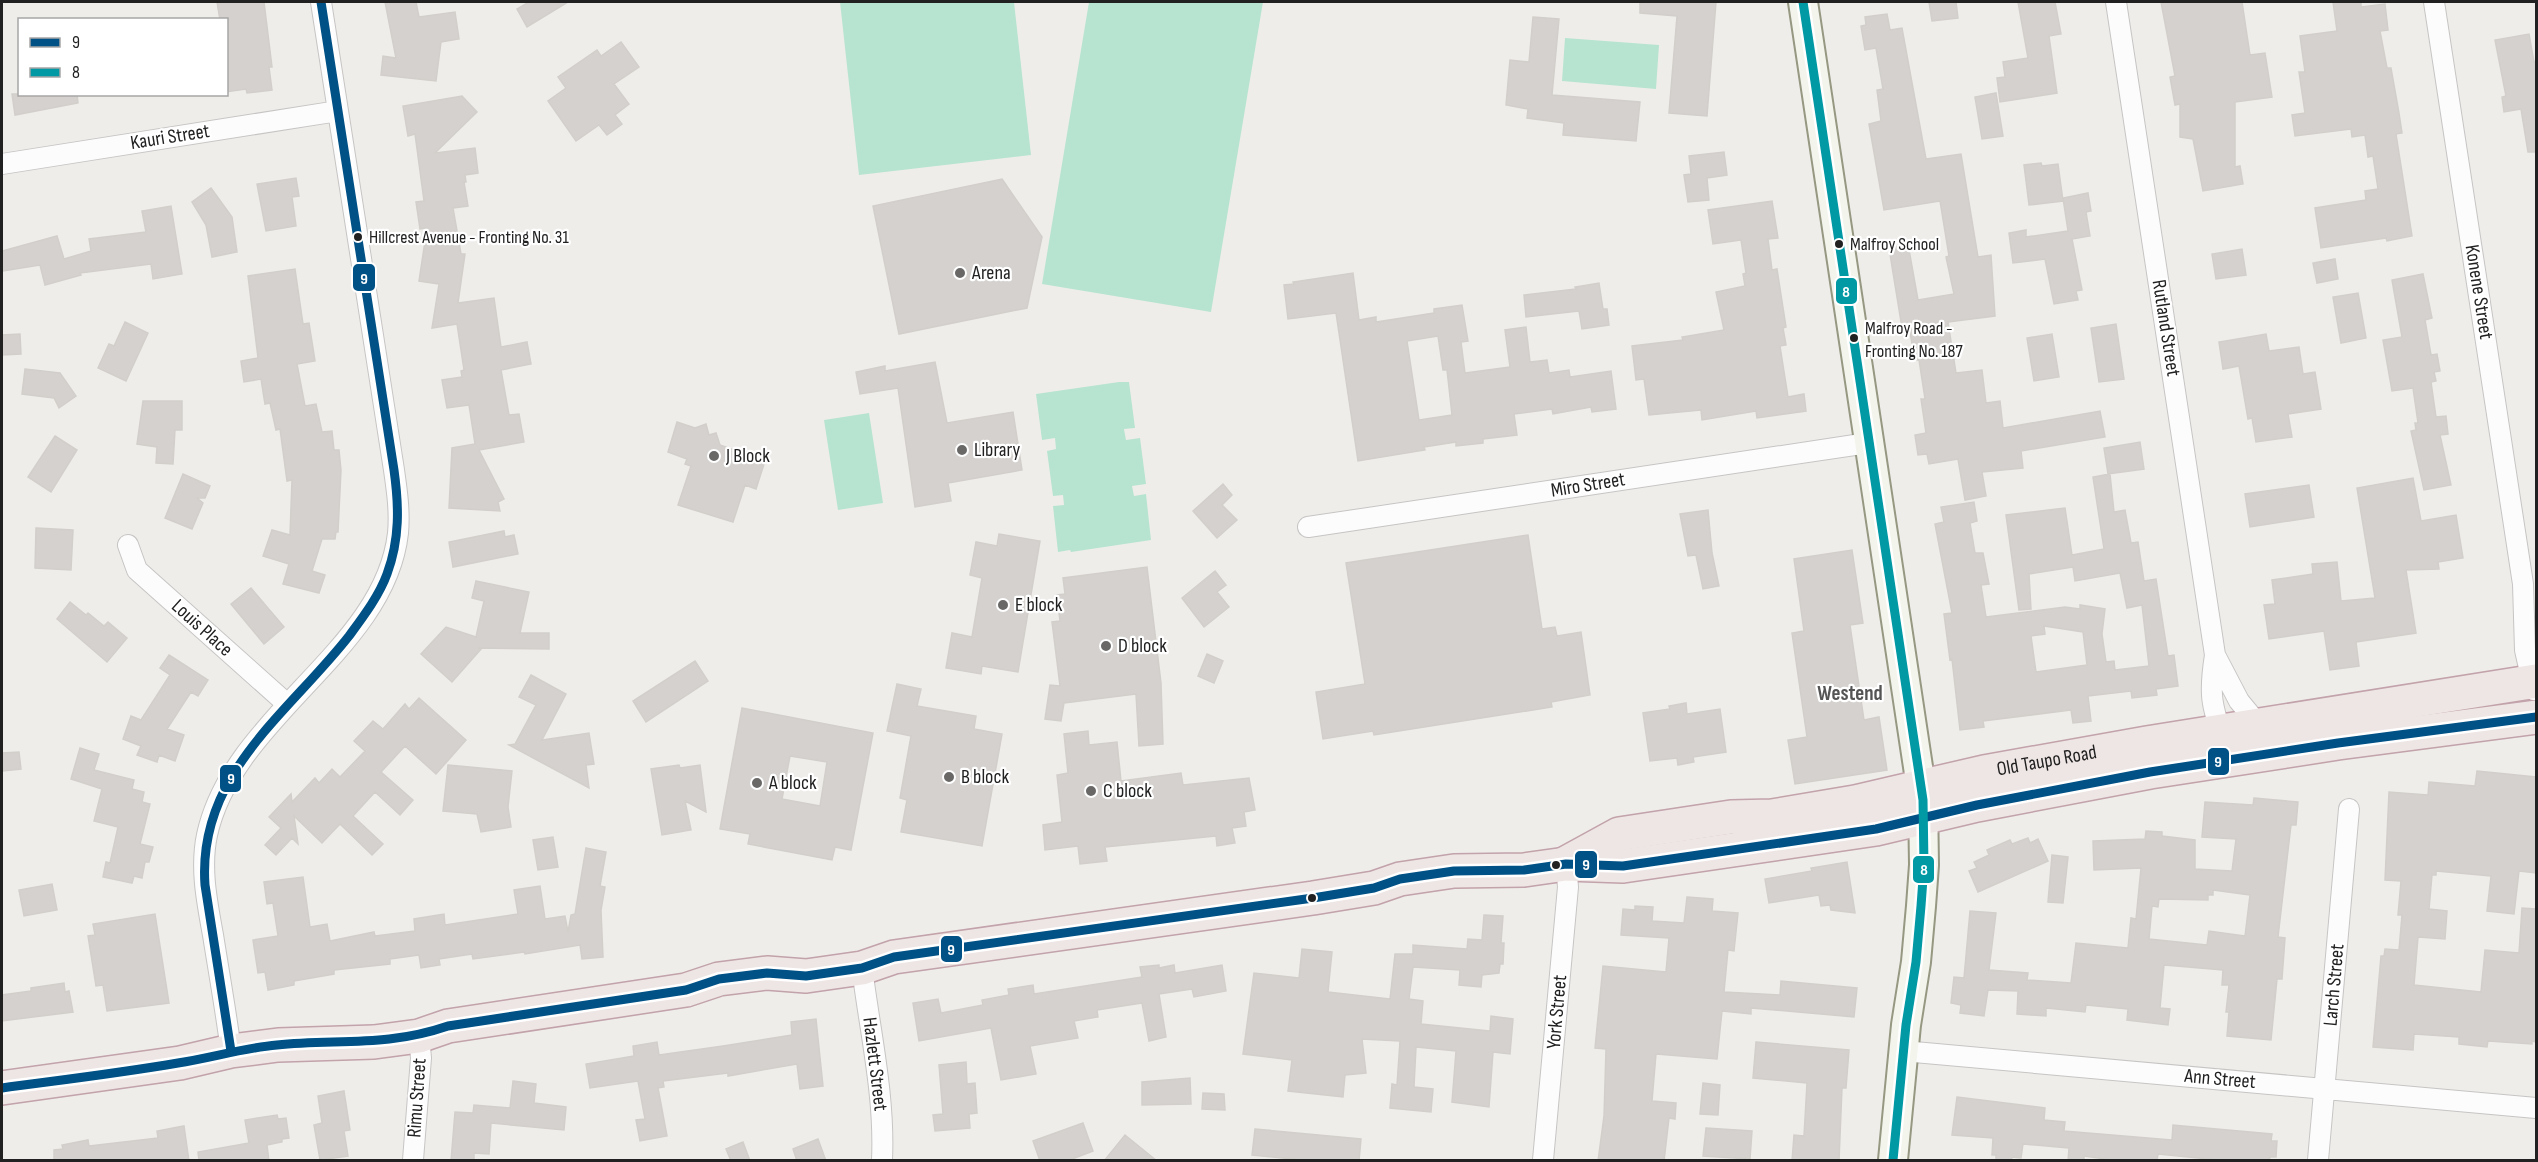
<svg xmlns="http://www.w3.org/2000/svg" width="2538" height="1162" font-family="'Sofia Sans Condensed',sans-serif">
  <rect width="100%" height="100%" fill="#efedea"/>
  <!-- pitch -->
  <path fill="#b7e4d1" d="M840,2H1014L1031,155L859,175Z
    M1089,2H1263L1211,312L1042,284Z
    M1565,38L1659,45L1656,89L1562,81Z
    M1119,382H1129L1135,428L1124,429L1126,440L1140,438L1146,484L1132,486L1134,496L1146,494L1151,540L1071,552L1070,550L1058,552L1053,506L1064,505L1063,495L1053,496L1047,451L1056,449L1055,438L1042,440L1036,394Z
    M869,413L883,503L838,510L824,420Z"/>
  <!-- building -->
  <path fill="#d4d1ce" stroke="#d2cfcb" stroke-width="1.5" fill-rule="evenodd" d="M217,2H264L272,67H269L272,90L247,93L246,89L226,92V20H220Z
    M385,2H416L419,17L455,12L459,39L441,42L436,81L381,75L383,56L396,58Z
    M529,2H568L527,27L517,9Z
    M1640,2H1716L1707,116L1669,113L1677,16L1640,13Z
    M1929,2H1956L1958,18L1932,21Z
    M2018,2H2055L2061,34L2049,36L2057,93L2000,102L1997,78L2005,77L2003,62L2028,58Z
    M2161,2H2242L2250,55L2265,53L2272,97L2235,102V167L2240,166L2243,184L2203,191L2193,139L2180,137V104L2175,105L2170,77L2175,76Z
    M2333,2H2361V7L2385,4L2388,30L2380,31L2387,68H2391L2399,113L2402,133L2396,134L2412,236L2387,241L2386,238L2321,248L2315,208L2366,200L2365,191L2378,189L2373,156L2368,157L2365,135L2352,137L2351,129L2295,136L2292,115L2305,113L2299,72H2305L2300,36L2337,31Z
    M1887,14L1890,30L1902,28L1926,159L1961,154L1978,257L1991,255L1995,316L1948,322L1956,373L1982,370L1986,403L2000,401L2003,428L2100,411L2105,437L2021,451L2023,468L1982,472L1986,496L1965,500L1958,459L1929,464L1927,454L1918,455L1915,435L1926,433L1921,399H1925L1919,360H1915L1909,327L1902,328L1889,248L1908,244L1918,300L1954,294L1946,257L1949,256L1940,201L1884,210L1869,124L1881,121L1877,90L1883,89L1876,48L1865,50L1861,26L1866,25L1865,17Z
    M1533,17L1559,19L1552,95L1640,102L1636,141L1563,135L1564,123L1527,118L1528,109L1506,105L1510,60L1529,62Z
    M2529,34L2534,62H2536V152H2528L2521,109L2504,112L2502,97L2506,96L2495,40Z
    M621,42L639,67L614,84L629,104L615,115L622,124L607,135L599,125L576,141L548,101L566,88L558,77L597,50L601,56Z
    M1996,93L2003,136L1982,139L1975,97Z
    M12,94H77L78,103L15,115Z
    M462,96L477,112L435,153L475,148L478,173L465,175L466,182H464L468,206L453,208L461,254H465L458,303L494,298L501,347L527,342L531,364L501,370L509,415L519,414L524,442L479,450L504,499L498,502L500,511L449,508L452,448L475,444L469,405L447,408L442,380L462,377L461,371L464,370L457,324L432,328L439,284L419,281L427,228L420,229L416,202L424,201L415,134L408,136L403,106Z
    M1724,152L1727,175L1707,178L1709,200L1688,202L1684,175L1691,174L1689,156Z
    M2041,163L2042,166L2058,164L2063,201L2029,205L2024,165Z
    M296,178L299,196L292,197L296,226L266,231L257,184Z
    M1002,179L1042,237L1027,308L899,334L873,206Z
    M211,188L232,217L237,252L212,257L206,225L192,202Z
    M2088,193L2091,211L2086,212L2090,236L2072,239L2082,290L2076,291L2078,300L2054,304L2045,259L2013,263L2009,233L2026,230V237L2068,231L2063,198Z
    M1772,201L1778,238L1768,239L1772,270L1777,269L1786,327L1783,328L1786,345L1780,346L1788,397L1804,394L1806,411L1757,418L1756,411L1702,420L1701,410L1649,415L1644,379L1636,380L1632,346L1683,340L1682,337L1724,330L1716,292L1745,286L1743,274L1746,273L1741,240L1713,244L1708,210Z
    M171,206L182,274L153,279L151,264L80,273L81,275L45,285L40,265L2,271V251L57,236L64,259L91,251L89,239L146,232L142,211Z
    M2242,249L2246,275L2216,279L2212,254Z
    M2335,259L2338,279L2317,283L2313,263Z
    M295,269L303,324L309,323L315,361L297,364L305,406L316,404L322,432L332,431L334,450H339L341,470L338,532H336L335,539H322L312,571L325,575L319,593L283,584L289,564L263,556L272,530L290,535L292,480L287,481L280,429L276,430L270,403L265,404L261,379L244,382L241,361L258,358L248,276Z
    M1353,273L1359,320L1376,317V322L1434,313V309L1462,305L1468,341L1461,342L1465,373L1510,367L1505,330L1526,327L1530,362L1547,360L1549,373L1569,370L1570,377L1611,371L1616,409L1592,412L1591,407L1553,414L1552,409L1514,414L1517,435L1483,439V443L1456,446V442L1424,447L1425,450L1358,461L1336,313L1288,319L1284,285L1294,284L1293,282ZM1438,336L1443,370H1447L1452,415L1419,420L1407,341Z
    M2423,274L2432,318L2425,320L2431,355L2437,354L2440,371L2434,372L2436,381L2431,382L2436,417L2446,416L2448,434L2440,435L2451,485L2424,490L2411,431L2416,430L2415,423H2418L2413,388L2392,391L2383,340L2402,337L2392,280Z
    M1599,283L1603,309H1607L1609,325L1582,329L1579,311L1526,317L1524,295L1576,289L1575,287Z
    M2358,293L2366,338L2341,343L2333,297Z
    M125,322L148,333L126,381L98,368L109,344L114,346Z
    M2116,324L2124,379L2099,382L2091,328Z
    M20,334L21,354L2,355V335Z
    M2052,334L2059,377L2034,381L2027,338Z
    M2266,334L2269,351L2299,347L2303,374L2315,372L2321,409L2288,414L2292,437L2256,442L2252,418L2248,419L2239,366L2223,369L2219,342Z
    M935,362L947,423L1013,412L1022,470L948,483L951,501L915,507L898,388L860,394L856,372L885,366V371Z
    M25,369L60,373L76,396L59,408L54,398L22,394Z
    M143,401H182V430H175L173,464L156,463L157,447L137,444Z
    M677,422L695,428L706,424L709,435L716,433L720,445L765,461L756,489L745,485L733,522L678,505L691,466L685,464L687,459L668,452Z
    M55,436L77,450L51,492L28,477Z
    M2140,442L2144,469L2108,474L2104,448Z
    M183,474L210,486L205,498H197L203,503L192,529L165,518Z
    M2110,474L2114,512L2125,510L2131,543L2138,542L2144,581L2156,579L2168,656L2174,655L2178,686L2156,689L2157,695L2132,698L2131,691L2088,696L2091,721L2073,723L2071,710L1983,721L1984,727L1960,730L1952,659L1950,660L1944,614L1952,613L1935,524L1944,522L1941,507L1974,502L1977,521L1970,523L1975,553H1983L1989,584L1981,585L1986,617L2065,607L2080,609V605L2105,609L2102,634L2106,662L2114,661L2115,670L2149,666L2142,605L2127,608L2120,573L2075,581L2073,567L2029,574L2031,609L2019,610L2006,515L2065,508L2072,555L2104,549L2093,477ZM2044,626L2083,632L2087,665L2036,672L2031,636L2045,634Z
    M2413,478L2421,521L2456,515L2463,558L2438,562L2439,569L2406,570L2416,633L2356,642L2359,666L2330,670L2324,631L2269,639L2264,605L2275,604L2272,580L2313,574L2312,564L2337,562L2341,601L2375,598L2357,488Z
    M1223,484L1232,495L1222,505L1237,520L1217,538L1193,511Z
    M2309,485L2314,517L2250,527L2245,494Z
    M1708,510L1712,553L1719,586L1703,589L1696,555L1688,556L1680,514Z
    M36,528L73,530L71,570L35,568Z
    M504,531L505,537L514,535L518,554L453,567L449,542Z
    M999,534L1040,541L1018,672L982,666L981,674L946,668L952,633L972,637L982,578L970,575L976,542L997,546Z
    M1528,535L1542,629L1555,627L1557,636L1581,632L1590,695L1551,702L1552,707L1374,735L1373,731L1323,739L1316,692L1365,684L1346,563Z
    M1852,550L1863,623L1850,625L1864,720L1879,717L1887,770L1795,784L1788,740L1807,737L1792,633L1804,631L1794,559Z
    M1147,567L1161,683L1163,744L1139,746L1136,694L1064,703L1061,721L1045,719L1050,685L1060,686L1052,622L1060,621L1057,595L1065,594L1063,578Z
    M1215,571L1226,585L1217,592L1229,607L1204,627L1182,598Z
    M476,581L529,592L520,633H549V649L478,648L481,649L452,682L421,654L446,627L476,637L484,601L472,598Z
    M251,588L284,627L264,644L231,604Z
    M70,602L86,615L88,613L104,626L108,622L127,638L107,662L57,619Z
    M1207,654L1223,661L1214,683L1198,676Z
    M169,655L208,680L198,696L191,692L167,729L184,735L175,761L159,755L157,762L137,755L141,746L123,739L131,716L141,720L170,675L160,668Z
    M695,661L708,681L646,722L633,701Z
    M531,675L566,694L542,740L589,733L594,764L586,765L589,788L509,745L515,744L536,705L519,697Z
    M897,684L921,689L917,706L976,716L974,729L1002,734L982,846L901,832L907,800L900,798L911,736L887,731Z
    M419,698L466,740L436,774L405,746L381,772L413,800L400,815L375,792L353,816L383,844L372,855L340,824L322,843L294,816L298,844L292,838L276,855L265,845L281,828L269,817L291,794L292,802L315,778L319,783L332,769L340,777L365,751L354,741L373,721L383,729L405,704L409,709Z
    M1686,703L1687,714L1720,709L1726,752L1693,757L1694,762L1678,765L1677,758L1650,761L1643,713L1670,709L1669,706Z
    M742,708L873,733L851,850L835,847L832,860L748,844L750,834L720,829ZM790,756L827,762L820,806L782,799Z
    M1088,731L1089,745L1117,742L1121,781L1181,773L1183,785L1249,778L1255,810L1244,812L1246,826L1232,828L1235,843L1217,846L1216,836L1105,847L1107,861L1080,864L1078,846L1045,850L1043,825L1062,822L1057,775L1068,773L1064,734Z
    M80,748L99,754L94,770L134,780L132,789L144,792L142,802L150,804L140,844L153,847L149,862H145L142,878L134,876L132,883L103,877L106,862L110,863L118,827L94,821L102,789L71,779Z
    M19,752L21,769L3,771L2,753Z
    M448,765L512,771L508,807L511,827L481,832L477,814L443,811Z
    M679,765L680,768L700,765L706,812L685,801L691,830L662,835L651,769Z
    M2477,771L2536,777V873L2519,871L2514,914L2487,911L2491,876L2436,871V875H2432L2429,909L2447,911L2445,939L2418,937L2414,985L2481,992L2485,950L2519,953L2522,908L2536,909V1042L2532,1041V1044L2488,1041L2487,1047L2459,1044V1037L2414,1034L2413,1050L2373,1047L2381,956H2384L2385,949L2399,950L2402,915H2398L2401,881L2385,880L2389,792L2428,795L2429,782L2475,786Z
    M2254,798L2298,802L2296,825H2291L2278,937L2285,938L2282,979H2277L2271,1040L2227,1036L2229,1012H2226L2229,985H2222L2223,970L2164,965L2160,1008L2170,1009L2168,1025L2127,1020L2128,1009L2086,1005L2085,1012L2046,1008V1016L2017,1014L2018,991L1988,990L1984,1016L1960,1013L1961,1005L1951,1003L1954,977L1964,978L1970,911L1996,913L1989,970L2028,973L2027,980L2071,983L2076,943L2128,948L2131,918L2136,919L2141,868L2094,870L2093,841L2145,839L2146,831L2162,832V836L2195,840V869L2232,871L2236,839L2202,837L2205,802L2253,805ZM2213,890L2250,895L2245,936L2209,931L2207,945L2149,939L2152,906L2158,907L2159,899L2208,900V895H2213Z
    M553,837L558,867L538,870L533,840Z
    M2028,838L2030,843L2038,839L2048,861L1978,892L1969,871L1977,868L1974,862L1989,855L1987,850L2010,840L2012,844Z
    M586,848L606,852L600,886L605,887L601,910L603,957L582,959L580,945L525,954L524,952L473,959L472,954L439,959L440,965L421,968L419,955L390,959V964L334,970V974L294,981V985L268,990L265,972L258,973L253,940L278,936L273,903L267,904L264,882L303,877L310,927L327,924L330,941L374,932L375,936L415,931L414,919L444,914L445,925L518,914L514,890L540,886L545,919L565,916L568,932L571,915L575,914Z
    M2052,855L2068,857L2063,903L2048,902Z
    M1847,862L1855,913L1831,910L1830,905L1821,906L1819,895L1769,903L1765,879L1812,871L1811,868Z
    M52,884L57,910L24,916L19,890Z
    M1687,897L1713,899L1712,911L1738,913L1734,951L1728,950L1724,992L1780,995L1781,981L1857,988L1854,1017L1751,1008V1014L1722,1011L1717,1059L1656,1054L1652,1101L1676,1103L1675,1119L1669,1118L1664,1161H1598L1604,1116L1606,1049L1595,1048L1603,966L1666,972L1669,938L1621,935L1623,909L1635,910V906L1653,907L1652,921L1684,923Z
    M155,914L169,1003L107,1011L103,985L96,986L88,936L95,935L93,924Z
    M1484,915L1503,916L1501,943H1504L1503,964H1500L1499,973L1482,975L1481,987L1459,985L1460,970L1413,967L1409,999L1423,1001L1421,1024L1490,1031L1491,1016L1513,1019L1510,1054L1493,1052L1489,1107L1452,1102L1456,1051L1416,1047L1414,1087L1433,1089L1431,1112L1390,1108L1392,1084L1397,1085L1400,1041L1362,1039L1366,1073L1345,1075L1343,1097L1288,1091L1292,1060L1243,1054L1254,973L1299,978L1302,949L1332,952L1328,992L1390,999L1395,954H1413V945L1467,949L1468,939L1482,940Z
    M1159,965V968L1174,965L1175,973L1222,965L1226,991L1194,997L1192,989L1159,994L1166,1037L1149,1041L1142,1003L1097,1010L1098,1017L1074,1021L1078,1038L1030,1046L1036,1074L1001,1080L991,1028L919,1041L913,1003L938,999L941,1013L983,1005L982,1000L1009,995L1008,989L1033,985L1034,994L1142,977L1140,967Z
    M64,983L65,992L69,991L73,1012L2,1021V995L31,991V988Z
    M816,1019L823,1086L800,1089L797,1064L728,1076V1073L663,1081L664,1087L658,1088L667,1136L640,1141L636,1120L645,1119L638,1081L590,1088L586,1064L634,1056L633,1046L657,1042L659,1055L723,1046L792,1035L791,1022Z
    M1756,1042L1849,1050L1846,1088H1842L1839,1161H1792L1794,1135L1804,1136L1807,1083L1753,1078Z
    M966,1062L967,1084L975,1083L977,1113L969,1114L970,1128L935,1131L933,1115L943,1114L939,1065Z
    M1190,1078L1191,1104L1142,1105V1082Z
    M513,1081L536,1084L534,1103L566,1107L564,1130L491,1123L489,1154L474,1153V1161H451L455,1112L473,1113L474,1105L510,1108Z
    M1703,1083L1720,1085L1718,1115L1700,1114Z
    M344,1091L350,1130L344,1131L348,1156L320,1160L314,1125L322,1123L318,1096Z
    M1203,1093L1224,1094L1225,1110L1202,1109Z
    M1957,1097L2045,1108L2044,1120L2065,1122L2064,1131L2172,1140L2173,1125L2272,1134L2271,1141H2277L2276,1157H2270L2269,1161H2228L2158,1154L2157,1161H2119L2084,1156V1161H2068L2069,1148L2023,1144L2021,1158L2012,1157L2011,1161H1996V1155H1992L1993,1138L1952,1135Z
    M277,1115L278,1119L286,1118L289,1138L282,1139V1142L267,1145L269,1161H199L198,1152L249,1143L245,1120Z
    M1083,1123L1093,1151L1067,1161H1040L1033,1141Z
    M184,1126L189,1161H54V1150L63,1149L62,1145L88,1140L89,1146L158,1138L157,1131Z
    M1706,1128L1752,1131L1750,1159L1703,1156Z
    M1255,1129L1361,1139L1359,1161H1311L1252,1155Z
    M1125,1135L1157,1161H1104Z
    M818,1139L826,1161H797L793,1149Z
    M743,1142L750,1161H731L726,1149Z"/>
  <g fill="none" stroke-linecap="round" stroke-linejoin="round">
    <defs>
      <path id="minor" d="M2116,2L2215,655C2209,693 2211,704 2223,739
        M2434,2L2523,584L2525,650L2534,690
        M2,164L338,111
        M1308,527L1868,443
        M128,545L137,570L286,703
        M2215,655L2239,701L2258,724
        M862,968C870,1032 885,1096 882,1160
        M231,1051C226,1012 219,973 213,935C207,902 200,868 207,835C233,715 385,651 398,533C400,512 397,491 394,470L321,2
        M1903,1051L2536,1108
        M413,1160L421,1058L419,1036
        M1543,1160L1568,887L1566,864
        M2318,1160L2349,809"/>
      <path id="secondary" d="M1803,2L1923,800L1924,865L1921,906L1916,962L1906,1025L1893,1160"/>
      <g id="trunk">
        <path id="s1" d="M1566,863L1619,834L1731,817L1772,816L1855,802L1984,772L2147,743L2536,681"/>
        <path d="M2,1088L180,1063L231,1051L278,1045L374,1042L419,1036L448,1026L686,990L719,979L767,973L806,976L862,968L894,957L1313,898L1374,888L1400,879L1454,871L1524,870L1566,864L1623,866L1876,829L1977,805L2150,772L2338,743L2536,717"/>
      </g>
    </defs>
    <!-- minor casing -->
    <use href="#minor" stroke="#c6c5c4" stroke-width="22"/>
    <!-- secondary casing -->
    <use href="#secondary" stroke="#969882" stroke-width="32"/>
    <!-- trunk casing -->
    <use href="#trunk" stroke="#c2a2ab" stroke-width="36"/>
    <!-- minor -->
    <use href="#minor" stroke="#fdfcfc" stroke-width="20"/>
    <!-- secondary -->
    <use href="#secondary" stroke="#f3f4ec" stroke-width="28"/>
    <!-- trunk -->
    <use href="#trunk" stroke="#eee6e4" stroke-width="33"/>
    <defs>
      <path id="bus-1" d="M231,1051L205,885C197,774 288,714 349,636C363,617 379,596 387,574C400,539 399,506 394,470L321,2
        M2,1088C61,1080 120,1073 178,1063C211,1058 243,1048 277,1045C338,1039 387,1047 448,1026L686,990L719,979L767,973L806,976L862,968L894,957L1313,898L1374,888L1400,879L1454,871L1524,870L1566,864L1623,866L1876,829L1977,805L2150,772L2338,743L2536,717"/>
      <path id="bus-2" d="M1803,2L1923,800L1924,865L1921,906L1916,962L1906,1025L1893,1160"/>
    </defs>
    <!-- bus-1 casing -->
    <use href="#bus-1" stroke="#fff" stroke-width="14"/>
    <!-- bus-2 casing -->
    <use href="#bus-2" stroke="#fff" stroke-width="14"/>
    <!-- bus-1 -->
    <use href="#bus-1" stroke="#005186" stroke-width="9"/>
    <!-- bus-2 -->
    <use href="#bus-2" stroke="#0099a4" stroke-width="9"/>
  </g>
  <!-- markers -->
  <g fill="#212121" stroke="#fff" stroke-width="2">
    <circle cx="358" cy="237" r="5"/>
    <circle cx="1839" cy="244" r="5"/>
    <circle cx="1854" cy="338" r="5"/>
    <circle cx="1556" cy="865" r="5"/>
    <circle cx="1312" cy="898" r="5"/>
  </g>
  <g fill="#696867" stroke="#fff" stroke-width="2">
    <circle cx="960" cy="273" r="6"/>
    <circle cx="962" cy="450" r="6"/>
    <circle cx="714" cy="456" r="6"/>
    <circle cx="1003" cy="605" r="6"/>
    <circle cx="1106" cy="646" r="6"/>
    <circle cx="949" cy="777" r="6"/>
    <circle cx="757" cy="783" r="6"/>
    <circle cx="1091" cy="791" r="6"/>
  </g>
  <g text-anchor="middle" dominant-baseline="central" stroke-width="4.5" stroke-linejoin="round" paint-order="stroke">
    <!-- bus labels -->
    <g font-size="18" fill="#212121" stroke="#fff" text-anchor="start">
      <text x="369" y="237">Hillcrest Avenue - Fronting No. 31</text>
      <text x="1850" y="244">Malfroy School</text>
      <text x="1865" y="328">Malfroy Road -<tspan x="1865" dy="23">Fronting No. 187</tspan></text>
    </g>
    <!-- street labels -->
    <g font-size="20" fill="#212121" stroke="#fff">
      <text transform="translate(170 137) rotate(-9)">Kauri Street</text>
      <text transform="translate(2479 292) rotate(81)">Konene Street</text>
      <text transform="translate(2166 328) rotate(81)">Rutland Street</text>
      <text transform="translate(1588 485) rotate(-9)">Miro Street</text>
      <text transform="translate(202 628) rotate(42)">Louis Place</text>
      <text stroke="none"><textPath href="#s1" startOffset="495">Old Taupo Road</textPath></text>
      <text transform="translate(2334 985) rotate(-85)">Larch Street</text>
      <text transform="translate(1557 1012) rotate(-85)">York Street</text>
      <text transform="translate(875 1064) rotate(83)">Hazlett Street</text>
      <text transform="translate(2220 1079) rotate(5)">Ann Street</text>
      <text transform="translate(417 1098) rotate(-86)">Rimu Street</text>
    </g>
    <!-- poi labels -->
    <g font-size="20" fill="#212121" stroke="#fff" text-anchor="start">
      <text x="972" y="273">Arena</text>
      <text x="974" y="450">Library</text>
      <text x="726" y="456">J Block</text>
      <text x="1015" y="605">E block</text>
      <text x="1118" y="646">D block</text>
      <text x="961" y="777">B block</text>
      <text x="769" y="783">A block</text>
      <text x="1103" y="791">C block</text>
    </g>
    <!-- neighbourhood labels -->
    <g font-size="21" font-weight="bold" fill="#545454" stroke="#fff">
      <text x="1850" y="693">Westend</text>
    </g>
  </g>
  <g stroke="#fff" stroke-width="2">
    <rect x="352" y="263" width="24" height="29" rx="6" fill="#005186"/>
    <rect x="1835" y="277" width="23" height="28" rx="6" fill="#0099a4"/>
    <rect x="2207" y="747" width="23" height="29" rx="6" fill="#005186"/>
    <rect x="219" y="764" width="23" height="29" rx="6" fill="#005186"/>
    <rect x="1574" y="850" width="24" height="29" rx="6" fill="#005186"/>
    <rect x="1912" y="855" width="23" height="29" rx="6" fill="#0099a4"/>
    <rect x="940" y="935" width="23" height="28" rx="6" fill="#005186"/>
  </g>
  <g font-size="16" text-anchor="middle" font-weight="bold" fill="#fff">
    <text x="364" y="284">9</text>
    <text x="1846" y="297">8</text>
    <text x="2218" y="767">9</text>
    <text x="231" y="784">9</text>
    <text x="1586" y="870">9</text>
    <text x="1924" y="875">8</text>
    <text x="951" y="955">9</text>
  </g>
  <!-- border -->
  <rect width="2538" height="1162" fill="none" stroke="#212121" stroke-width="6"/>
  <!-- legend -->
  <rect x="18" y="18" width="210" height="78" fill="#ffffff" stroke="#a6a6a6" stroke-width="1.5"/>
  <rect x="30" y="38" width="30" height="9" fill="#005186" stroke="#a6a6a6" stroke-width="1.5"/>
  <text x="72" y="48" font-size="18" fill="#212121">9</text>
  <rect x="30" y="68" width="30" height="9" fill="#0099a4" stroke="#a6a6a6" stroke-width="1.5"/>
  <text x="72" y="78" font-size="18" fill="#212121">8</text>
</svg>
